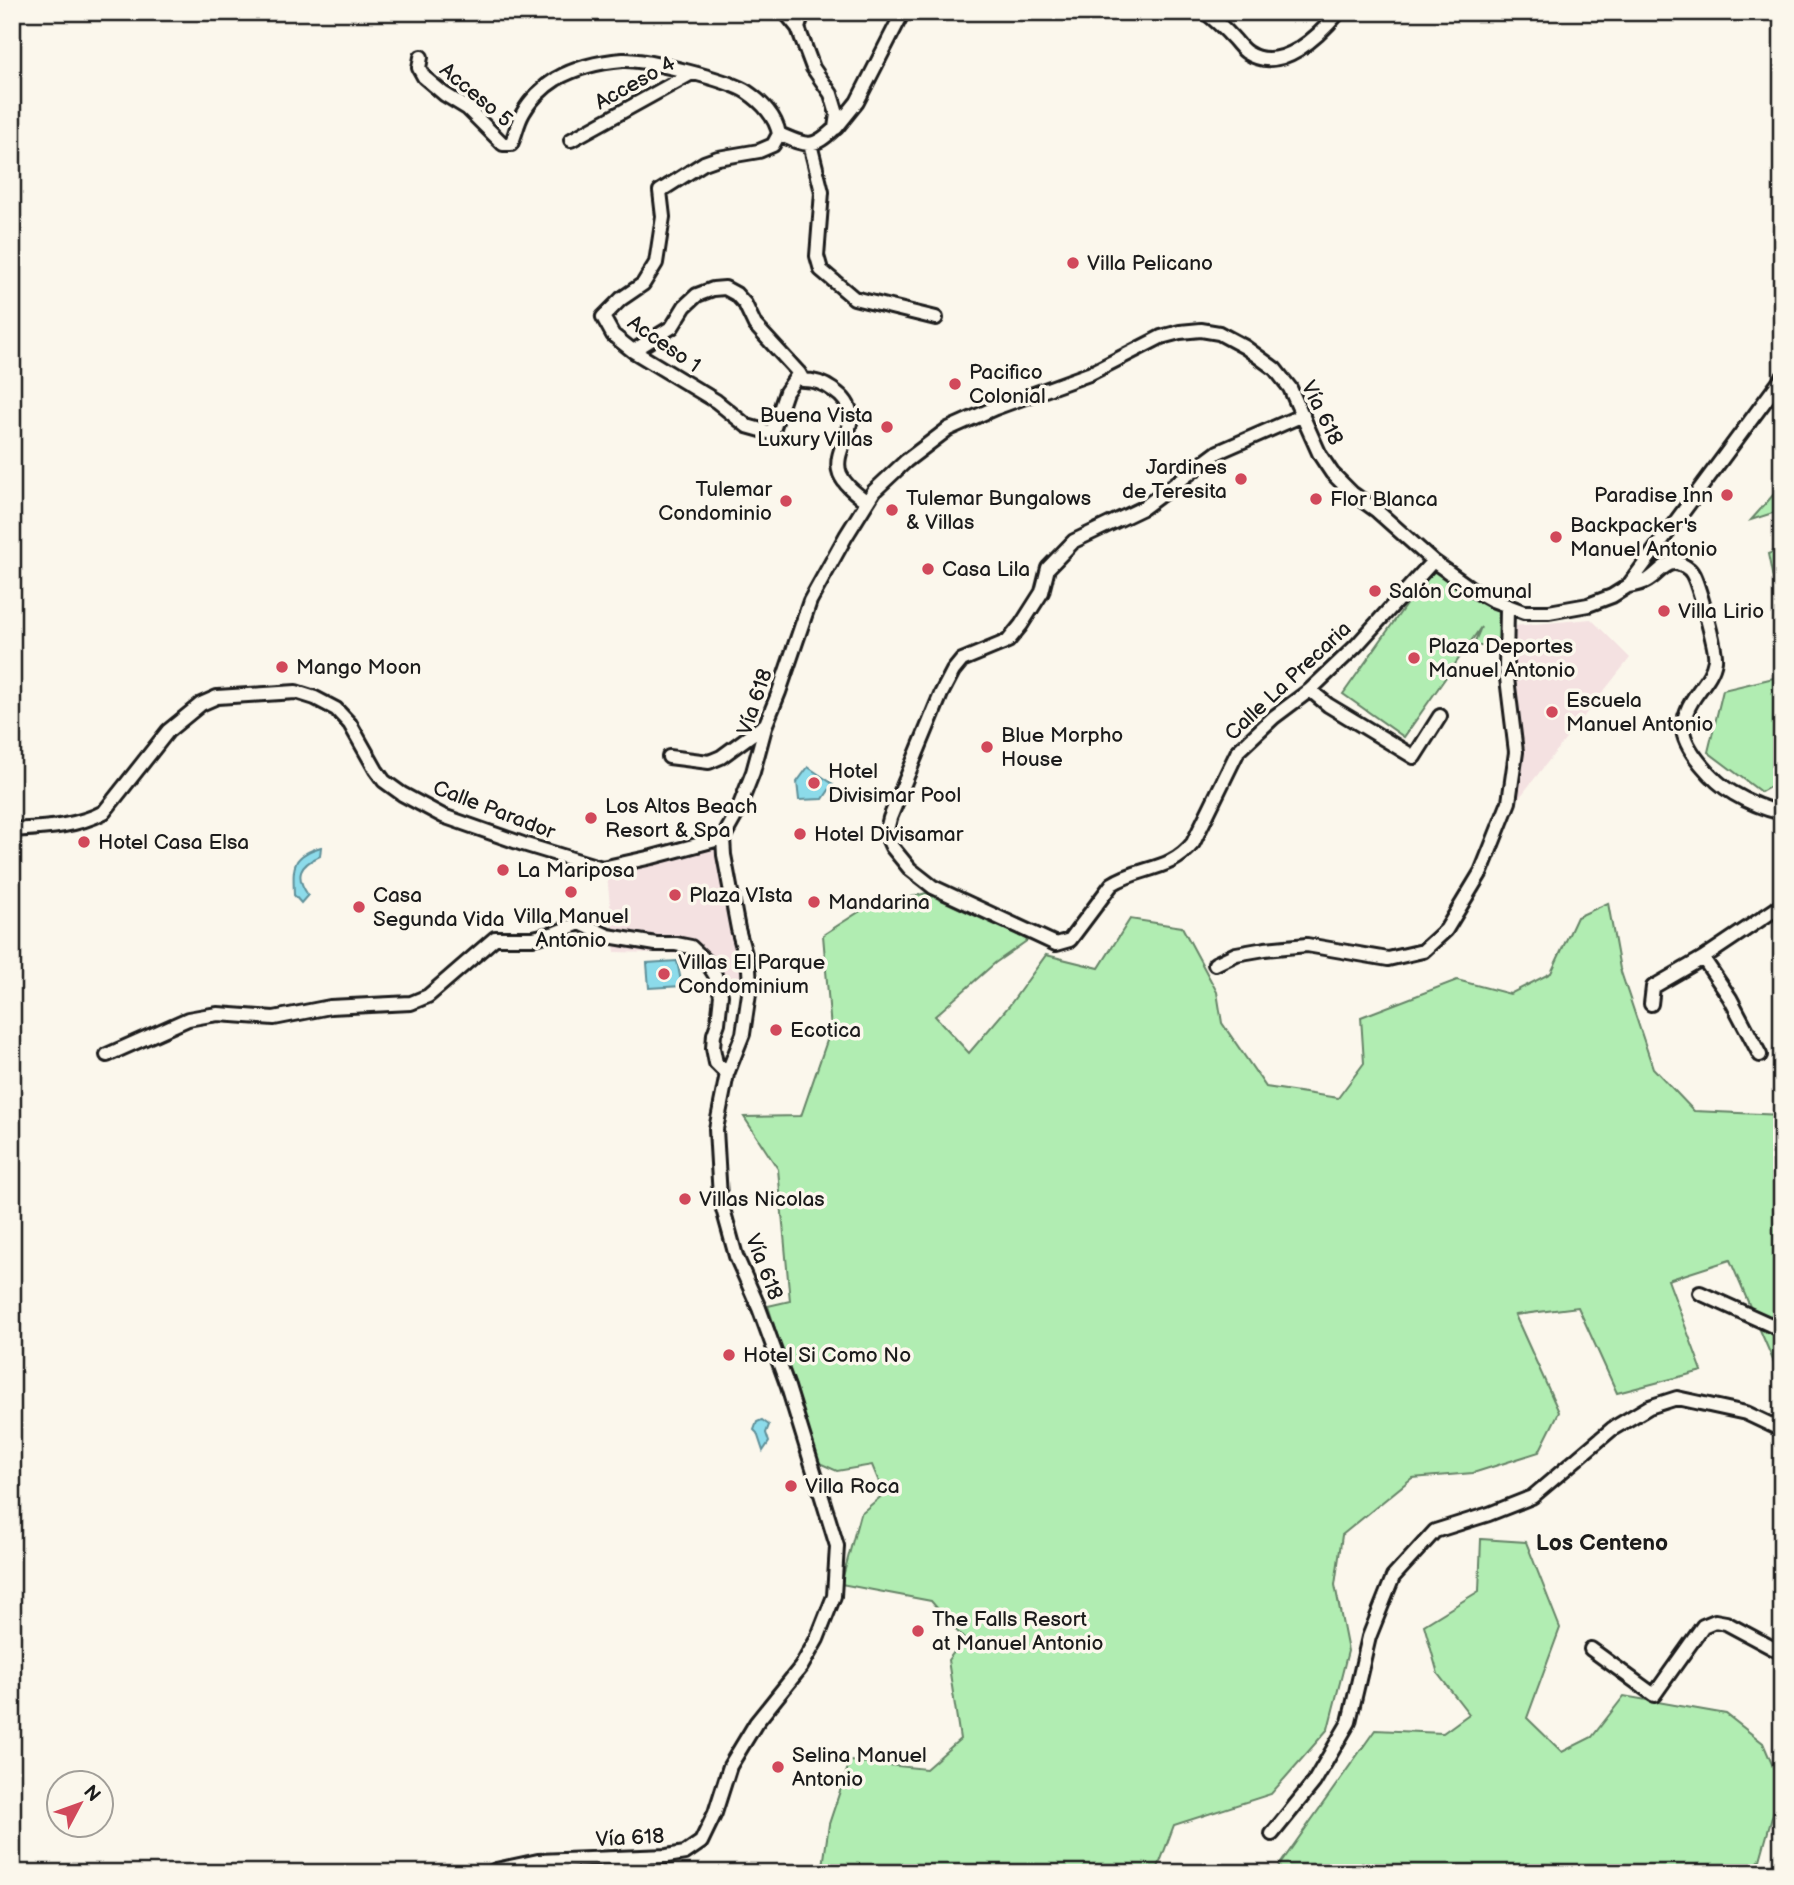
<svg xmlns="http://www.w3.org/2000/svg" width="1794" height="1885" font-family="'Balsamiq Sans',sans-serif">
  <rect width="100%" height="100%" fill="#fbf7ec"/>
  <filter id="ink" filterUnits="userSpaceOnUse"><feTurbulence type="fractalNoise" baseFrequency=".0143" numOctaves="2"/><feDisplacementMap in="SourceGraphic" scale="14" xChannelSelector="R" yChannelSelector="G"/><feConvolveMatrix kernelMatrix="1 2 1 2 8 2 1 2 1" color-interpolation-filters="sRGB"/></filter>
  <g filter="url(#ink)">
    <!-- built -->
    <path fill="#f4e1e1" d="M1591,619L1630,658L1516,802L1521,749L1513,675V626Z
      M718,848L744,975L720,992L692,954L615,952L607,876Z"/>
    <!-- green -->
    <path fill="#b1edb2" stroke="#668467" stroke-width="2" d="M1782,485V510L1751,520Z
      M1782,549V623L1768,554Z
      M1431,569L1490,607L1503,612V640L1485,639L1484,646H1473L1481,627L1404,737L1343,694Z
      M1782,676V780L1761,792L1708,752L1723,690Z
      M926,893L1028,940L995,963L935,1016L969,1053L1009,1006L1046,955L1099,968L1130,919L1182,927L1217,992L1222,1023L1266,1087L1338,1098L1364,1063L1361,1017L1457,980L1510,994L1551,973L1577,917L1608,903L1620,969L1653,1068L1694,1111L1782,1115V1381L1730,1260L1668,1280L1702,1371L1617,1393L1578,1307L1515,1315L1559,1412L1539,1452L1473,1473L1412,1478L1342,1535L1335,1585L1348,1651L1328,1729L1271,1794L1174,1825L1156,1873H822L829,1824L850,1761L926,1769L960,1739L948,1660L964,1639L931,1601L841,1584L860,1514L884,1494L872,1465L837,1471L817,1462L768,1306L790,1301L778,1169L744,1117L801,1116L831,1029L823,935L862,910Z
      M1481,1539L1526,1542L1560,1628L1527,1718L1562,1752L1592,1737L1624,1696L1726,1714L1763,1743L1781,1785L1760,1860L1748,1873H1274L1375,1730L1443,1733L1469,1714L1438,1674L1424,1625L1479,1591Z"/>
    <!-- water -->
    <path fill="#8cdbea" stroke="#5f8f98" stroke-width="2" d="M808,767L833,784L823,799L799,800L797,782Z
      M321,847L320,856C300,865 294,875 308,895L301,903L294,895C293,866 291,856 321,847Z
      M677,961L682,986L649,988L647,963Z
      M762,1420L769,1425L766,1433L769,1442L763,1451L757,1433L754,1430L757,1422Z"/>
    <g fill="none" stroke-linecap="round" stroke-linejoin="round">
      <defs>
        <path id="minor" d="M1205,12C1215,20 1225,29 1233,38C1238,43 1242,50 1248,53C1281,74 1319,36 1339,12
          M798,28L803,12
          M421,57L419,68L424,77L444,94L467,108L503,144H511C516,134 517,123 523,113C530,100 543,87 556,79C577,67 599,62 623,60C645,59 729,80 747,92C762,102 776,117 779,134
          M836,128L857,102L903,12
          M779,134L773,145L759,151L718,158L704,163L660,191L663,217L656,263L643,284L621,299L603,317L613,335L633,351L716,401L747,426L772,433L786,392L799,373L803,380C815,380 823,383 833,390C874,417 829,446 840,474C845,486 857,494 867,502
          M779,134C807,146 812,150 835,128L837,114L831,94L813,68L798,28L785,12
          M571,140L692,73
          M810,144L822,192L817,256L821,270L854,298L936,318
          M633,351L672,327L685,306L697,295L713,289L725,288L736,294L745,304L755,325L799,373
          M1303,415L1218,452L1143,508L1074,541L1048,568L1042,592L1021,625L1008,641L962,660L953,671L941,694L890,818L886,834L892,847L910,869L933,887L1056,944L1070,940L1112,884C1140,866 1170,872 1193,843L1238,751L1274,717L1310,690L1356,646L1433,561
          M1628,586C1635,585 1642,584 1648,580C1657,575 1664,563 1674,563C1681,563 1689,568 1692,573C1698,582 1717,651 1715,660C1712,680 1693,693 1687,711C1685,716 1683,722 1683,727C1682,748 1715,783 1733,793C1748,802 1765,809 1782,813
          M1310,690L1328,705L1414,757L1440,716
          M669,757L709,762L721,757L766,724
          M12,830C43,828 76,827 104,812L168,731L201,704L217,697L296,692L315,698L336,709L350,724L376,770L384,781L402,794L443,816L523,844L602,868L652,857L723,838
          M1703,958L1730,998L1760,1055
          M1215,964L1236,954L1265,949L1307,945L1388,959L1423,951L1446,930L1481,872L1509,802L1516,752L1506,670L1507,607
          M1651,1004L1653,987L1703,958L1782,905
          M107,1055L188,1019L205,1016L218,1014L274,1018L330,1007L411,1003L428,996L495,938H533L555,933L580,923L608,936L656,944H676L691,947L706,961L715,975L721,995L718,1023L714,1034L713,1048L716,1063L727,1074
          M1700,1293L1782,1330
          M1591,1649L1654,1695L1703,1626L1715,1621L1726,1623L1782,1653
          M1272,1834L1314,1782L1349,1722L1369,1637L1393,1577L1435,1531L1489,1514L1532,1497L1612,1429L1649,1407L1677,1398L1746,1413L1782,1430
          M491,1873L496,1870L538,1861L667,1856L685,1853L701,1842L715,1813L730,1766L756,1723L801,1667L817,1639L834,1596L837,1546L788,1387L759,1308L736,1256L720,1198L716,1129L727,1074L743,1034L750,987L749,969L738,929L724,855L723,838L736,815L753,772L766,724L779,692L810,601L846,536L874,491L906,461L948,429L995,408L1089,374L1161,337L1180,332L1201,330L1219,333L1245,347L1275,369L1290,388L1320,455L1332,473L1352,493L1377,511L1433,561L1472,589L1492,600L1524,612H1549L1588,605L1612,596L1628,586L1782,378"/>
      </defs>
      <!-- minor casing -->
      <use href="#minor" stroke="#1c1c1c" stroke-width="18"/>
      <!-- minor -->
      <use href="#minor" stroke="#fbf7ec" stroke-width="12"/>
    </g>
  </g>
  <!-- markers -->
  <g fill="#d1495b" stroke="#fbf7ec" stroke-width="2.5">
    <circle cx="1073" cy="263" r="7"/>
    <circle cx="955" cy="384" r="7"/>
    <circle cx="887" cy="427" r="7"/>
    <circle cx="1241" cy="479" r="7"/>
    <circle cx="1727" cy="495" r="7"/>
    <circle cx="1316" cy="499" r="7"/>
    <circle cx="786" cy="501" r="7"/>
    <circle cx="892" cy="510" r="7"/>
    <circle cx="1556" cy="537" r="7"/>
    <circle cx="928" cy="569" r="7"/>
    <circle cx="1375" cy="591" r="7"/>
    <circle cx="1664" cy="611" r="7"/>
    <circle cx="1414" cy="658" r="7"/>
    <circle cx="282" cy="667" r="7"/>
    <circle cx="1552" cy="712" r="7"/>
    <circle cx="987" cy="747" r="7"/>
    <circle cx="814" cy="783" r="7"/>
    <circle cx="591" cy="818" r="7"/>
    <circle cx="800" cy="834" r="7"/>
    <circle cx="84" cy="842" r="7"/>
    <circle cx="503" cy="870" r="7"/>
    <circle cx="571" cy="892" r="7"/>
    <circle cx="675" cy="895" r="7"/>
    <circle cx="814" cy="902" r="7"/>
    <circle cx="359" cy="907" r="7"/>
    <circle cx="664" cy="974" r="7"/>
    <circle cx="776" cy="1030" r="7"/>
    <circle cx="685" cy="1199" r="7"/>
    <circle cx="729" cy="1355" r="7"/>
    <circle cx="791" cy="1486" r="7"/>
    <circle cx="918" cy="1631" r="7"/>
    <circle cx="778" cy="1767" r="7"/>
  </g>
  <g text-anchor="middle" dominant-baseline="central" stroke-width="7" stroke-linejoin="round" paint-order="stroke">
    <!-- street labels -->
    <g font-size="21" fill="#1c1c1c" stroke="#fbf7ec">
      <text transform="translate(635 83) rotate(-29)">Acceso 4</text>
      <text transform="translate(476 95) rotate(40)">Acceso 5</text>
      <text transform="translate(664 344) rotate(35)">Acceso 1</text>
      <text transform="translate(1322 413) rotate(64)">Vía 618</text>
      <text transform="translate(1288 681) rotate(-43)">Calle La Precaria</text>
      <text transform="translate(755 702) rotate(-71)">Vía 618</text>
      <text transform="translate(494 810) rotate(21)">Calle Parador</text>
      <text transform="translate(764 1267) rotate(69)">Vía 618</text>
      <text transform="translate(630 1838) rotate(-3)">Vía 618</text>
    </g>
    <!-- poi labels -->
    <g font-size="21" fill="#1c1c1c" stroke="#fbf7ec" text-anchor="start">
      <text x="1087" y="263">Villa Pelicano</text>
      <text x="969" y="372">Pacifico<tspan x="969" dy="24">Colonial</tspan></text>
      <text x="873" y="415" text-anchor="end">Buena Vista<tspan x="873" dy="24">Luxury Villas</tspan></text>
      <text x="1227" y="467" text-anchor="end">Jardines<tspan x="1227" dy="24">de Teresita</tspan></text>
      <text x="772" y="489" text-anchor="end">Tulemar<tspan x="772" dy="24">Condominio</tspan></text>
      <text x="1713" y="495" text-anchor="end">Paradise Inn</text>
      <text x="906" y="498">Tulemar Bungalows<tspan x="906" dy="24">&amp; Villas</tspan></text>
      <text x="1330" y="499">Flor Blanca</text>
      <text x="1570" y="525">Backpacker's<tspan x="1570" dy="24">Manuel Antonio</tspan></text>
      <text x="942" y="569">Casa Lila</text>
      <text x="1389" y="591">Salón Comunal</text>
      <text x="1678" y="611">Villa Lirio</text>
      <text x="1428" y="646">Plaza Deportes<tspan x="1428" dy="24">Manuel Antonio</tspan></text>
      <text x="296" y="667">Mango Moon</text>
      <text x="1566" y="700">Escuela<tspan x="1566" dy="24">Manuel Antonio</tspan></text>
      <text x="1001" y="735">Blue Morpho<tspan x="1001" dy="24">House</tspan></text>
      <text x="828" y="771">Hotel<tspan x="828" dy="24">Divisimar Pool</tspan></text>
      <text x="605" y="806">Los Altos Beach<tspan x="605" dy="24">Resort &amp; Spa</tspan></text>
      <text x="814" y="834">Hotel Divisamar</text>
      <text x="98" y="842">Hotel Casa Elsa</text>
      <text x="517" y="870">La Mariposa</text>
      <text x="373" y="895">Casa<tspan x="373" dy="24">Segunda Vida</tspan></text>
      <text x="689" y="895">Plaza VIsta</text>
      <text x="828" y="902">Mandarina</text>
      <text x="571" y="916" text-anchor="middle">Villa Manuel<tspan x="571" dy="24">Antonio</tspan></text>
      <text x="678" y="962">Villas El Parque<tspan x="678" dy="24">Condominium</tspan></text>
      <text x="790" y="1030">Ecotica</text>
      <text x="699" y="1199">Villas Nicolas</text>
      <text x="743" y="1355">Hotel Si Como No</text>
      <text x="805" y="1486">Villa Roca</text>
      <text x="932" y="1619">The Falls Resort<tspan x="932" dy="24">at Manuel Antonio</tspan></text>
      <text x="792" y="1755">Selina Manuel<tspan x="792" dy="24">Antonio</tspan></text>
    </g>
    <!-- neighbourhood labels -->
    <g font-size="23" font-weight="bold" fill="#1c1c1c" stroke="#fbf7ec">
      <text x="1602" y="1543">Los Centeno</text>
    </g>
  </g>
  <!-- margin -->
  <rect width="1794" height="1885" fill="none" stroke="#fbf7ec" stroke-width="42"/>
  <rect x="21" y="21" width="1752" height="1843" fill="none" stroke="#1c1c1c" stroke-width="2.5" filter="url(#ink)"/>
  <!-- north arrow -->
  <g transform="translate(80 1804) rotate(49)"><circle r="33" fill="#fbf7ec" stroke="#a29f99" stroke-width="2"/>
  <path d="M0-5L12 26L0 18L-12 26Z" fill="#d1495b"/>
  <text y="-10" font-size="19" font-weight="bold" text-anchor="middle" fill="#1c1c1c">N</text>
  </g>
</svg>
